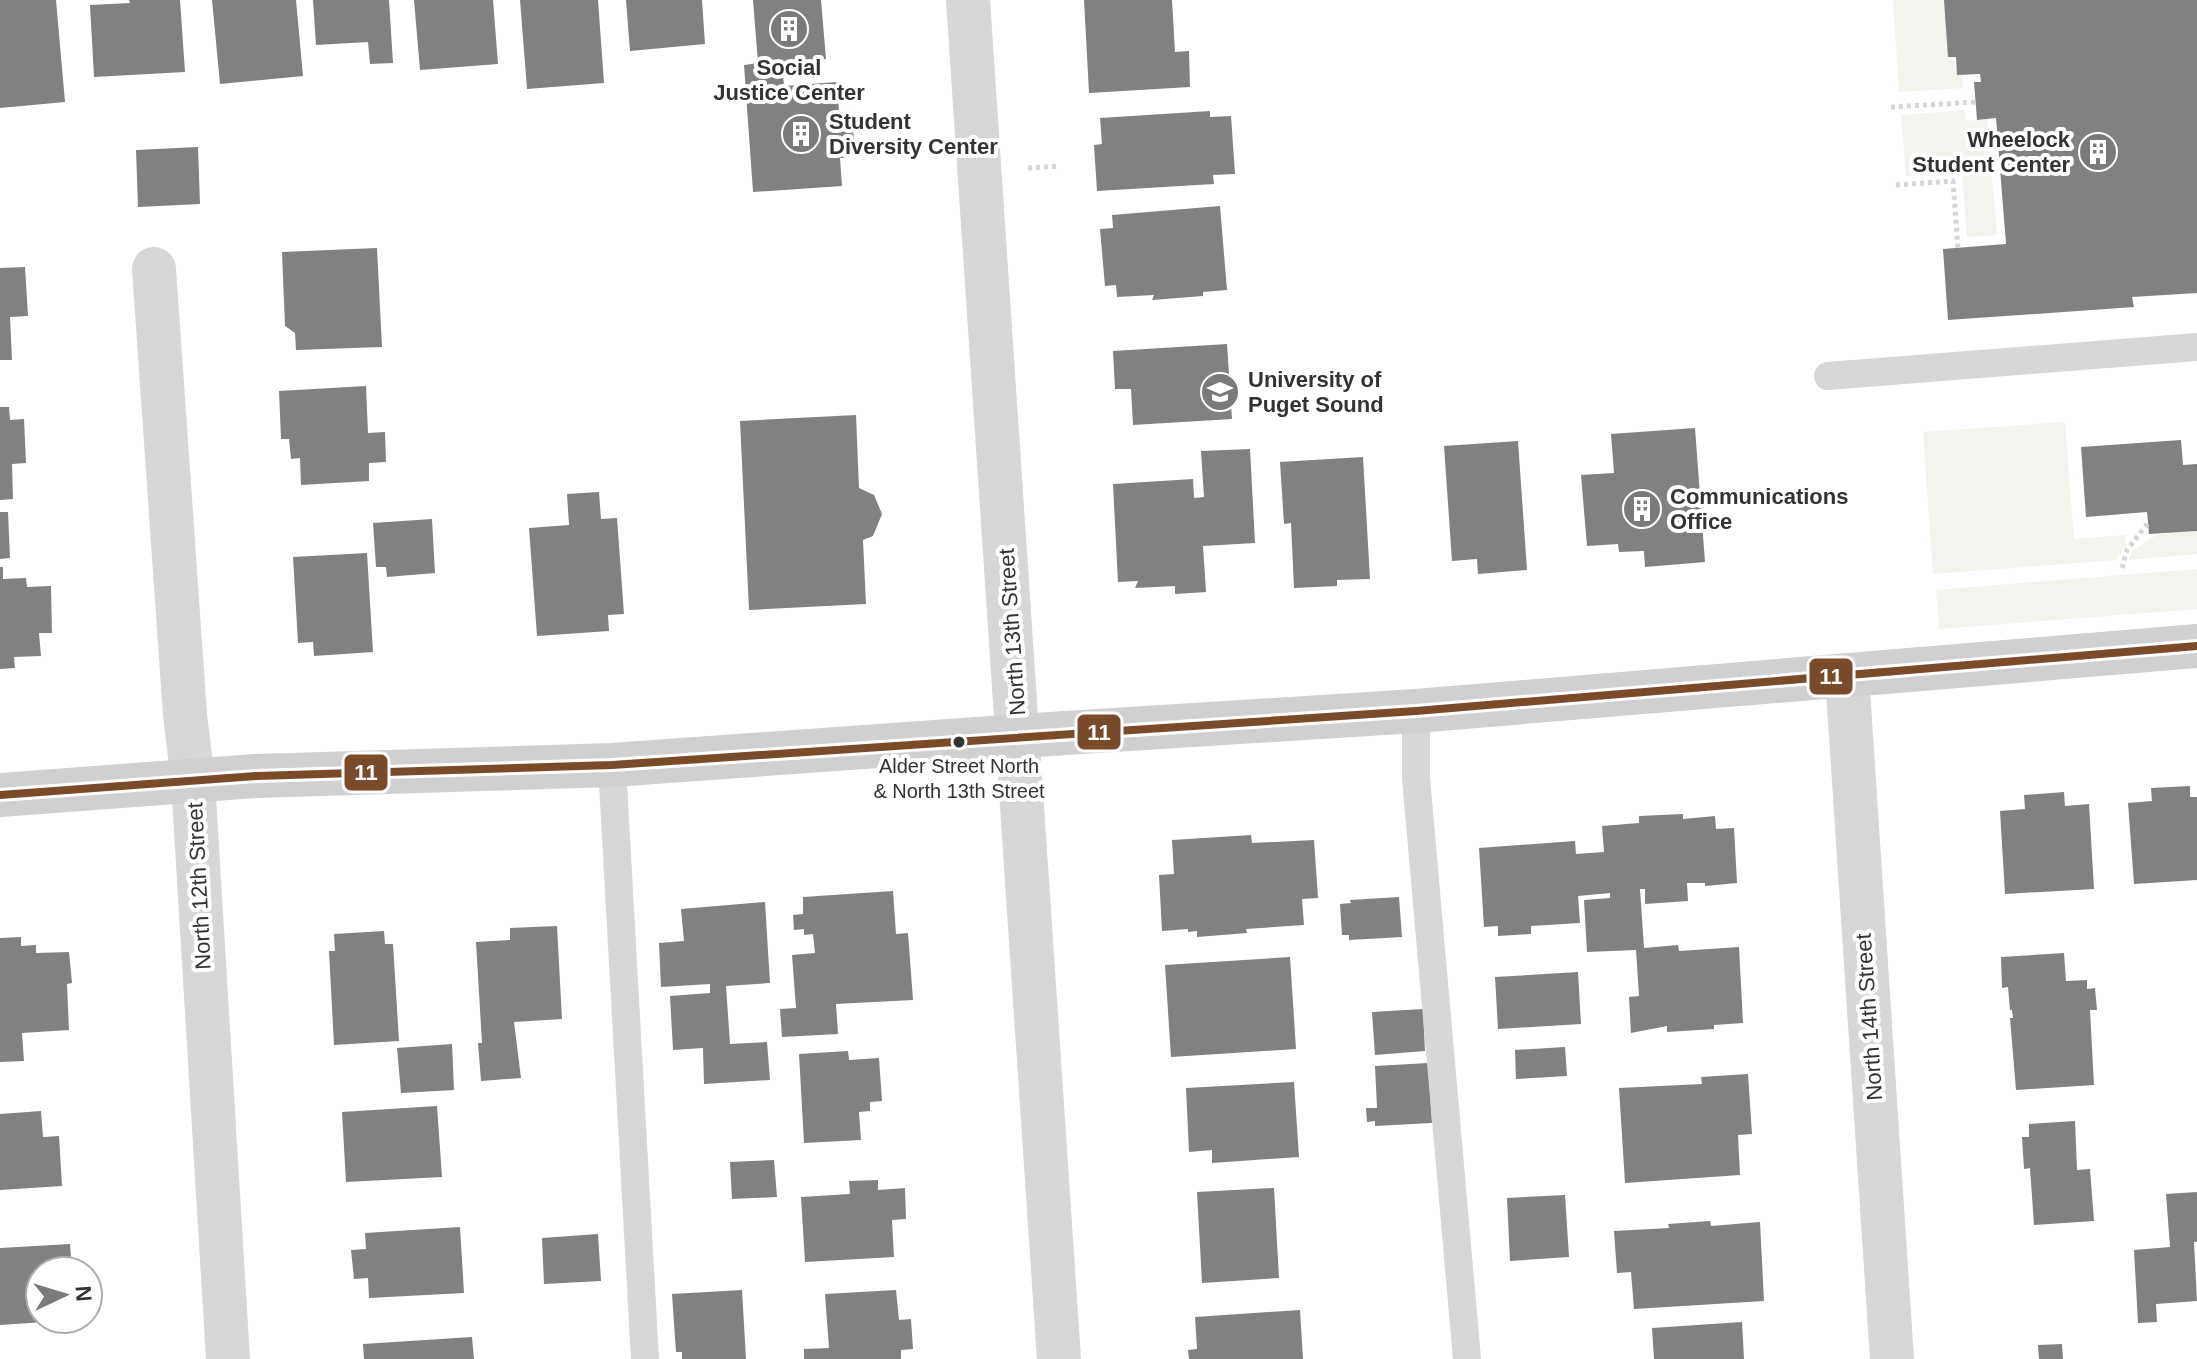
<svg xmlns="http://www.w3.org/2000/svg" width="2197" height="1359" font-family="Helvetica,sans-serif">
  <rect width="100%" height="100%" fill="#fff"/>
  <!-- green -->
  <path fill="#f1f5ed" d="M1893,0H1944L1957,75H1962L1963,88L1899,92Z
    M1965,110L1966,121L1987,119L1997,235L1967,237L1962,172L1906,176L1901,115Z
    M2065,422L2074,539L2125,535L2126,546L2116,560L1933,574L1923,432Z
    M2197,531V554L2129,560L2132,551L2158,534Z
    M2197,569V609L1939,629L1936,590Z"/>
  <!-- building -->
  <path fill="#818181" d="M0,0H56L65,102L0,108Z
    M129,0H180L185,72L94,77L90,5L130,3Z
    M212,0H296L303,76L220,84Z
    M313,0H389L393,63L370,64L368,42L316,45Z
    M414,0H493L498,64L420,70Z
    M520,0H598L604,83L527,89Z
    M626,0H702L705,44L630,51Z
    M753,0H821L826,59L773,63H782L784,86L837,82L839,112L852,111L855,157L840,158L842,186L753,192L744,65L758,63Z
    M1084,0H1172L1175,52L1189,51L1190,87L1089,93Z
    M1944,0H2197V293L2132,297L2134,307L1948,320L1943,249L2006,244L1996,118L1977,120L1974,82H1981L1980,74L1957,75L1956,57H1948Z
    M1210,111V117L1231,116L1235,174L1213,175L1214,184L1097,191L1094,145L1102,144L1100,118Z
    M198,147L200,204L138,207L136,150Z
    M1220,206L1227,290L1203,292V296L1152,300L1154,295L1117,297L1116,285L1105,286L1100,229L1113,228L1112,215Z
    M377,248L382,347L296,350L295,333L285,326L282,252Z
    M25,267L28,316L10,317L12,360H0V268Z
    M1227,344L1232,419L1133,425L1131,389H1115L1113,351Z
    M366,386L368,433L385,432L386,462L369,463V481L301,485L300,458L291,459L289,439H281L279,391Z
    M0,407H9L10,420L24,419L26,463L12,464L13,499L0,500Z
    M856,415L859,488L874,495L882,514L873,536L863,540L866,604L749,610L740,421Z
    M1695,428L1705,562L1645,567L1644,551L1619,552L1618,544L1587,546L1581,475L1614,473L1611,434Z
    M2181,440L2183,465L2197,464V531L2149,534L2147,512L2086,517L2081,447Z
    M1518,441L1527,570L1478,574L1477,559L1452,561L1444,446Z
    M1250,449L1255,543L1203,546L1206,592L1175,594V586L1135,588L1138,581L1118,582L1113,484L1193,479L1194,498L1204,497L1201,451Z
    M1363,457L1370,579L1337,580V586L1294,588L1291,523L1284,524L1280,462Z
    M599,492L601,519L617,518L624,614L608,615L609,631L537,636L529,528L569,525L567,494Z
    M0,512H8L10,558L0,559Z
    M432,519L435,573L387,577L386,567H376L373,523Z
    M367,553L373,652L314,656L313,642L298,643L293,557Z
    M0,567H3V579L26,578L27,587L51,586L52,633H39L41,656L14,657L15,668L0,669Z
    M2190,786V797H2197V880L2134,884L2128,803L2152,801L2151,788Z
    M2064,792L2065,806L2089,804L2094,889L2005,894L2000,811L2025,809L2024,795Z
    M1683,814V819L1715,816L1716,829L1734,828L1737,883L1705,886V883H1687L1688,901L1645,904V889H1640L1644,948L1678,945L1679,951L1739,947L1743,1023L1714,1025V1029L1667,1032V1026L1631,1033L1629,997L1639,996L1636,950L1587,952L1584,900L1610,898V893L1578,896L1580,923L1531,926V934L1498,936V926L1484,927L1479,848L1575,841L1576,854L1604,852L1602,826L1639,823V816Z
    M1251,835L1252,843L1314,840L1318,898L1302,899L1304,925L1246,929L1247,933L1197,937V931L1188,932V929L1162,931L1159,875L1174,874L1172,840Z
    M893,891L896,934L908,933L913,1000L836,1004L838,1034L782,1037L780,1009L796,1008L792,955L815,953L813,934L804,935V929L794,930L793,915L803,914V897Z
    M1399,897L1402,937L1349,940V935H1342L1340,904L1351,903L1350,900Z
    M765,902L770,983L726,986L730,1044L767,1042L770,1080L704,1084L703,1048L673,1050L670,996L710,993V984L661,987L659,943L684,941L681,909Z
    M557,926L562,1019L514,1022L521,1078L481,1081L478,1043H482L476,942L510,940V928Z
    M384,931L385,944H393L399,1041L334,1045L329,951H335L334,934Z
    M21,937V946L36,945V953L69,952L72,983L67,984L69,1030L22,1033L24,1061L0,1062V938Z
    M2064,953L2066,981L2087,980V989L2095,988L2097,1010H2090L2094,1085L2016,1090L2010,1018H2013L2012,1010H2010L2008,987L2002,988L2001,957Z
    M1290,957L1296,1049L1171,1057L1165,965Z
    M1578,972L1581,1024L1498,1029L1495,977Z
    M1423,1009L1425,1051L1375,1055L1372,1012Z
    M452,1044L454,1090L401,1093L397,1048Z
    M1565,1047L1567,1076L1516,1079L1515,1050Z
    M848,1051L849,1060L879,1058L882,1101L870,1102V1111L859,1112L861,1140L804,1143L799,1054Z
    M1428,1063L1432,1123L1375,1126V1121L1367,1122L1366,1108H1377L1375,1066Z
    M1748,1074L1752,1134L1738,1135L1740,1175L1625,1183L1619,1088L1702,1084L1701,1077Z
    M1294,1082L1299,1157L1212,1163V1150L1189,1152L1186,1088Z
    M437,1106L442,1177L346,1182L342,1112Z
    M41,1111L43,1137L59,1136L62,1186L0,1190V1114Z
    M2075,1121L2077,1170L2090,1169L2094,1221L2034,1225L2030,1168L2024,1169L2022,1137H2029V1124Z
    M774,1160L777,1197L732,1199L730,1162Z
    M878,1180V1190L905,1188L906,1219L892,1220L894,1257L805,1262L801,1197L850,1194L849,1181Z
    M1274,1188L1279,1278L1202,1283L1197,1192Z
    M2197,1192V1242H2194L2197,1301L2156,1304L2157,1322L2138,1323L2134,1250L2170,1247L2166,1194Z
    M1565,1195L1569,1257L1510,1261L1507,1198Z
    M1710,1221L1711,1226L1760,1222L1764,1301L1634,1309L1631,1272L1617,1273L1614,1231L1669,1228L1668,1224Z
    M460,1227L464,1293L369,1298L368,1278L354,1279L351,1250L366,1249L365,1233Z
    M598,1234L601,1281L544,1284L542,1238Z
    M70,1244L72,1271H40V1319H59V1321L0,1325V1248Z
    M742,1290L746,1359H682V1352H676L672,1294Z
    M896,1290L899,1320L911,1319L913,1349L901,1350V1359H804V1349L829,1348L825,1294Z
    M1300,1310L1303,1359H1189L1188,1350L1197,1349L1195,1317Z
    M1742,1322L1744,1359H1654L1652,1328Z
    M472,1337L474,1359H364L363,1344Z
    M2062,1344L2063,1359H2039L2038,1345Z"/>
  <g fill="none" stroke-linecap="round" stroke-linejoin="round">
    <!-- path -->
    <path stroke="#d6d6d6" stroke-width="5" stroke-dasharray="4 4" stroke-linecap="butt" d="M1891,107L1976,102
      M1028,168L1059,166
      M1896,185L1953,181L1958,248
      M2122,568L2127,550L2148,523"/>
    <!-- lane -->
    <path stroke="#d7d7d7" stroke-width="28" d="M1828,376L2197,347
      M1416,711V778L1467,1359
      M612,765L645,1359"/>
    <!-- street -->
    <path stroke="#d7d7d7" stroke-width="44" d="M968,0L1059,1359
      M154,269L185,715L193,781L228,1359
      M1847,675L1892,1359"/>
    <!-- secondary -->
    <path stroke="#d0d0d0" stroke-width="44" d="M0,795L256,776L612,765L1019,736L1416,711L2197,646"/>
    <defs>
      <path id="bus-1" d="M0,795L256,776L612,765L1416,711L2197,646"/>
    </defs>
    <!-- bus-1 casing -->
    <use href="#bus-1" stroke="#fff" stroke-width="14"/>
    <!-- bus-1 -->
    <use href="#bus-1" stroke="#7a4b2a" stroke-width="8"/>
  </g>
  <!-- icons -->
  <defs>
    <symbol id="building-disc" viewBox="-11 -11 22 22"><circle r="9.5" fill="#7a7a7a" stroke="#fff"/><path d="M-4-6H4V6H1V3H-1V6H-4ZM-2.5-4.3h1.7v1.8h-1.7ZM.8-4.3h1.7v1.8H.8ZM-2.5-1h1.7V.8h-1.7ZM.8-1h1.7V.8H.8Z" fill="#fff"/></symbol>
    <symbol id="university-disc" viewBox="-11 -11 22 22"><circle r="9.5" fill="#7a7a7a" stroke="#fff"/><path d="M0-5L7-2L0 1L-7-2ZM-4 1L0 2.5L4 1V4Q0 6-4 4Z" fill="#fff"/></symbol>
  </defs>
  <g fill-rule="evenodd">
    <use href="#building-disc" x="767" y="7" width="44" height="44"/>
    <use href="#building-disc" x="779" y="112" width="44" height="44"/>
    <use href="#building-disc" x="2076" y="130" width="44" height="44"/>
    <use href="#university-disc" x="1198" y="370" width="44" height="44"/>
    <use href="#building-disc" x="1620" y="487" width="44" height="44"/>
  </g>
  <!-- markers -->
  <circle fill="#333" stroke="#fff" stroke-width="3" cx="959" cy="742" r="7"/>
  <g text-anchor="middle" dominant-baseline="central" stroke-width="8" stroke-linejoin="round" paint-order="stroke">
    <!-- bus labels -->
    <g font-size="20" fill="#333" stroke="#fff">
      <text x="959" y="766">Alder Street North<tspan x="959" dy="25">&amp; North 13th Street</tspan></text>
    </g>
    <!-- poi labels -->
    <g font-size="22" font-weight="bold" fill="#333" stroke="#fff" text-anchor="start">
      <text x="789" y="67" text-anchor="middle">Social<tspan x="789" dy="25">Justice Center</tspan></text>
      <text x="829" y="121">Student<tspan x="829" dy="25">Diversity Center</tspan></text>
      <text x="2070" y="139" text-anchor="end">Wheelock<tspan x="2070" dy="25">Student Center</tspan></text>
      <text x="1248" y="379">University of<tspan x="1248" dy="25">Puget Sound</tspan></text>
      <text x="1670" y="496">Communications<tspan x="1670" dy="25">Office</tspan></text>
    </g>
    <!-- street labels -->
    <g font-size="22" fill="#333" stroke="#fff">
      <text transform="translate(1012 632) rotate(-94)">North 13th Street</text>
      <text transform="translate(199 886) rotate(-93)">North 12th Street</text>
      <text transform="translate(1869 1017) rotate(-94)">North 14th Street</text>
    </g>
  </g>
  <g stroke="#fff" stroke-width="3">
    <rect x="1808" y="657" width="46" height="39" rx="8" fill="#7a4b2a"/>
    <rect x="1076" y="713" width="46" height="38" rx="8" fill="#7a4b2a"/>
    <rect x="343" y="753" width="46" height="39" rx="8" fill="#7a4b2a"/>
  </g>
  <g font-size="22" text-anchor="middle" font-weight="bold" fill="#fff">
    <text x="1831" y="684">11</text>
    <text x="1099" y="740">11</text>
    <text x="366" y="780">11</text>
  </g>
  <!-- north arrow -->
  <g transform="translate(64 1295) rotate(86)"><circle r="38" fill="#ffffff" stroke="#adadad" stroke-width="2"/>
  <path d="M0-6L14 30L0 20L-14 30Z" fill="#7a7a7a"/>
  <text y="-12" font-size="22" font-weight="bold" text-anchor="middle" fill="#333333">N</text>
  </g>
</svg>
